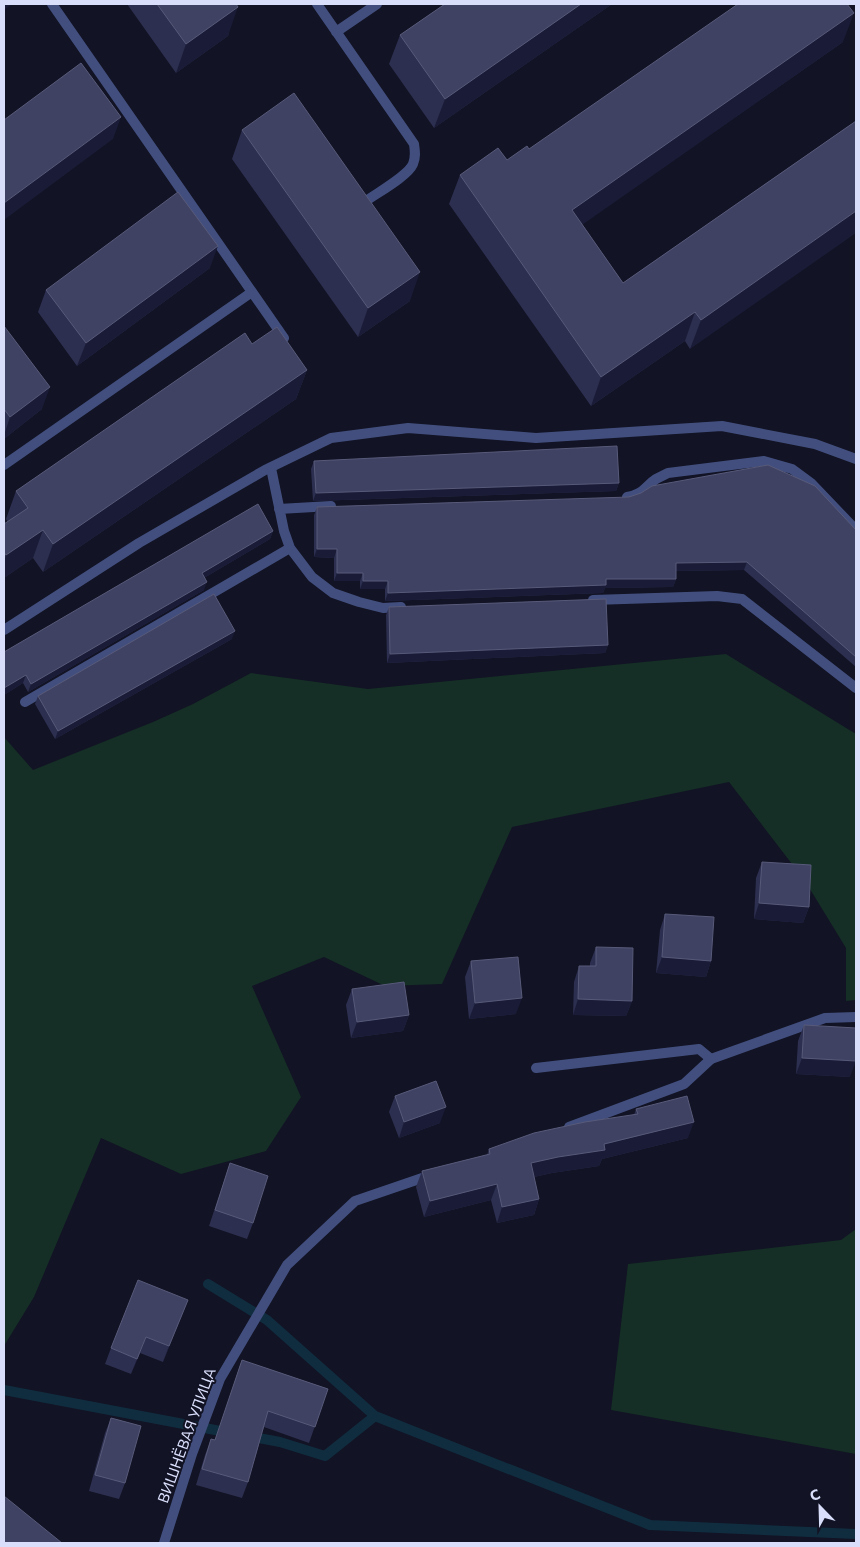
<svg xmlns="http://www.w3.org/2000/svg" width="860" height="1547" font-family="Commissioner,sans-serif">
  <rect width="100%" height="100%" fill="#121324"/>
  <!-- green -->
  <path fill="#152e26" d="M726,654L856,734V1000L846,1001V948L805,881L729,782L512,827L442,984L385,986L324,957L252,986L301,1097L266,1151L181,1174L101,1138L34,1297L4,1346V737L33,770L153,722L193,704L251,673L368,689Z
    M856,1229V1454L611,1410L628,1264L841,1240Z"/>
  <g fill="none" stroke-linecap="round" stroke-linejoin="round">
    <!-- stream -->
    <path stroke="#102d3f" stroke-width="10" d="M208,1284L267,1320L375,1416
      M4,1390L231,1433
      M248,1436L280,1442L325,1456L375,1416L650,1525L856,1534"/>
    <!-- lane -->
    <path stroke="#424f7e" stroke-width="10" d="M52,4L284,338
      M317,4L414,144C415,151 416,157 413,164C408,176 377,193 366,201
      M336,32L377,4
      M4,465L252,292
      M271,468L284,531L290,548L312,577L333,593L359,602L383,608L401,607
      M627,497C644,494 644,487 656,479C660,477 664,475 668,473L764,461L792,469L811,483L856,530
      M279,509L331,506
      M593,600L717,596L742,599L856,688
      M4,630L139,543L265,470L331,438L408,428L536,438L722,426L815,444L856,459
      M25,702L290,548
      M536,1068L699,1049L711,1059"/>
    <!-- street -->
    <path stroke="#424f7e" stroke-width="10" d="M569,1127L684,1084L711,1059L825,1018L856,1017
      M164,1543L192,1454L220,1379L287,1265L355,1201L431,1175"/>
  </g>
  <!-- wall -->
  <path fill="#2d2f50" d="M127,4H236L228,36L176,73Z
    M445,4H612L434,128L389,64L400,35Z
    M843,42L582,224L623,283L856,121L690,349L685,341L591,406L449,204L460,175L507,160L529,149Z
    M242,130L410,301L358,337L232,159Z
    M210,268L77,366L38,312L46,290Z
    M4,326L42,409L4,439Z
    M252,344L307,370L296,399L43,572L33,558L4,578V524L8,522L6,519L16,491Z
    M314,461L619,483L616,491L313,501L311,469Z
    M317,507L856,530V667L744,570L676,571V579L673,587L605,588L603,593L385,601V589H360V581H334V558L314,557V515Z
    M273,531L270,539L204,578V590L28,692L23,683L4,695V652Z
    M389,607L608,645L605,653L387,663L386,615Z
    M232,639L55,739L35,704L38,696Z
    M762,862L809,907L803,923L754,919L756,878Z
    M665,914L711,961L706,977L656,973L660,930Z
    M596,947L632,1001L626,1016L573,1015L574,982L579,966H590V963Z
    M471,961L516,1014L469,1019L465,977Z
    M352,989L409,1015L403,1031L351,1038L346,1005Z
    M804,1025L850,1077L796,1074L798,1041Z
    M395,1096L440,1123L399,1138L389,1112Z
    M636,1109L688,1138L602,1159L599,1166L552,1173L534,1177L539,1199L534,1215L497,1223L491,1200L424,1217L416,1187L422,1171L487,1155L489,1149L634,1115Z
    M230,1163L253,1223L247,1239L209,1226Z
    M188,1300L163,1362L140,1353L131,1374L105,1364L111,1348Z
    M242,1360L328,1389L309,1443L264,1427L248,1482L242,1498L196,1485L205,1455L211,1439L215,1440Z
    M111,1418L125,1483L119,1499L89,1491L105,1433Z"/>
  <!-- shaded-wall -->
  <path fill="#1a1c37" d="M4,4H12L4,10Z
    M581,4H612L434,128L445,99Z
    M238,7L228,36L176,73L186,44Z
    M854,13L843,42L562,239L572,210Z
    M121,117L113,139L4,220V203Z
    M856,211V233L690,349L701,320Z
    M218,246L210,268L77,366L86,343Z
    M420,272L410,301L358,337L368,308Z
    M695,312L685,341L591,406L601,377Z
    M307,370L296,399L43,572L53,544Z
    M50,387L42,409L4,439V435L10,417Z
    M619,483L616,491L313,501L316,493Z
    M43,530L33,558L4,578V561L6,555Z
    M273,531L270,539L199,581L202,573Z
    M317,549H337L334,558L314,557Z
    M747,562L744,570L673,571L676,563Z
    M337,573H363L360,581H334Z
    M606,579H676L673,587L605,588L603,593L385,601L388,593Z
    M363,581H388L385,589H360Z
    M207,582L204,590L28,692L31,684Z
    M235,631L232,639L55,739L58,731Z
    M608,645L605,653L387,663L390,654Z
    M26,675L23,683L4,695V688Z
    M759,903L809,907L803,923L754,919Z
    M662,957L711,961L706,977L656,973Z
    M522,998L516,1014L469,1019L475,1003Z
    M578,999L632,1001L626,1016L573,1015Z
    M409,1015L403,1031L351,1038L357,1022Z
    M802,1058L856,1061L850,1077L796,1074Z
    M446,1107L440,1123L399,1138L404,1122Z
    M694,1122L688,1138L602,1159L599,1166L552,1173L525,1179L531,1163Z
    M497,1184L491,1200L424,1217L430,1201Z
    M539,1199L534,1215L497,1223L502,1207Z
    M188,1300L182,1316L163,1362L169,1346Z
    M146,1337L140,1353L131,1374L137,1359Z"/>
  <!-- building -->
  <path fill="#3f4262" stroke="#585a7a" d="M157,4H236L238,7L186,44Z
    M445,4H581L445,99L400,35Z
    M738,4H847L854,13L572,210L623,283L856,121V211L701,320L695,312L601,377L460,175L498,148L507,160L527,146L529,149Z
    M81,63L121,117L4,203V120Z
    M294,93L420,272L368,308L242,130Z
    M178,192L218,246L86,343L46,290Z
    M4,326L50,387L10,417L4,409Z
    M277,327L307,370L53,544L43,530L6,555L4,552V524L28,508L16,491L245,333L252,344Z
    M617,446L619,483L316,493L314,461Z
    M768,465L815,486L856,530V657L747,562L676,563V579H606V585L388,593V581H363V573H337V549H317V507L629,497L641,493L652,486Z
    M258,504L273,531L202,573L207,582L31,684L26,675L4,688V652Z
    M214,594L235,631L58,731L38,696Z
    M606,599L608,645L390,654L389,607Z
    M762,862L811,865L809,907L759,903Z
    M665,914L714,917L711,961L662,957Z
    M596,947L633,948L632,1001L578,999L579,966H596Z
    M518,957L522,998L475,1003L471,961Z
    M404,982L409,1015L357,1022L352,989Z
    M804,1025L856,1028V1061L802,1058Z
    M436,1081L446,1107L404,1122L395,1096Z
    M687,1096L694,1122L604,1144L605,1150L558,1157L531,1163L539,1199L502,1207L497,1184L430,1201L422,1171L490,1154L489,1149L534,1133L585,1122L638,1114L636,1109Z
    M230,1163L268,1176L253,1223L215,1210Z
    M138,1280L188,1300L169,1346L146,1337L137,1359L111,1348Z
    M242,1360L328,1389L315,1427L268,1411L248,1482L202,1469L211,1439L215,1440Z
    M111,1418L141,1426L125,1483L95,1475Z
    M4,1496L62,1543H4Z"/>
  <g text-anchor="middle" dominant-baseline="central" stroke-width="4" stroke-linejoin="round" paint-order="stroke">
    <!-- street labels -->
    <g font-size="15" fill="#d9defb" stroke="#121324">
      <text transform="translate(186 1435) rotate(-70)">ВИШНЁВАЯ УЛИЦА</text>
    </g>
  </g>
  <!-- border -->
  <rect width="860" height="1547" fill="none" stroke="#d9defb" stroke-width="10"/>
  <!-- north arrow -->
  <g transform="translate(820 1507) rotate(337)" stroke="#121324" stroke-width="4" paint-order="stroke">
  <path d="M0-4L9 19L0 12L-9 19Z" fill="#d9defb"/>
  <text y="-8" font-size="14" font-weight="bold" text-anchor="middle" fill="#d9defb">С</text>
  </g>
</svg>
